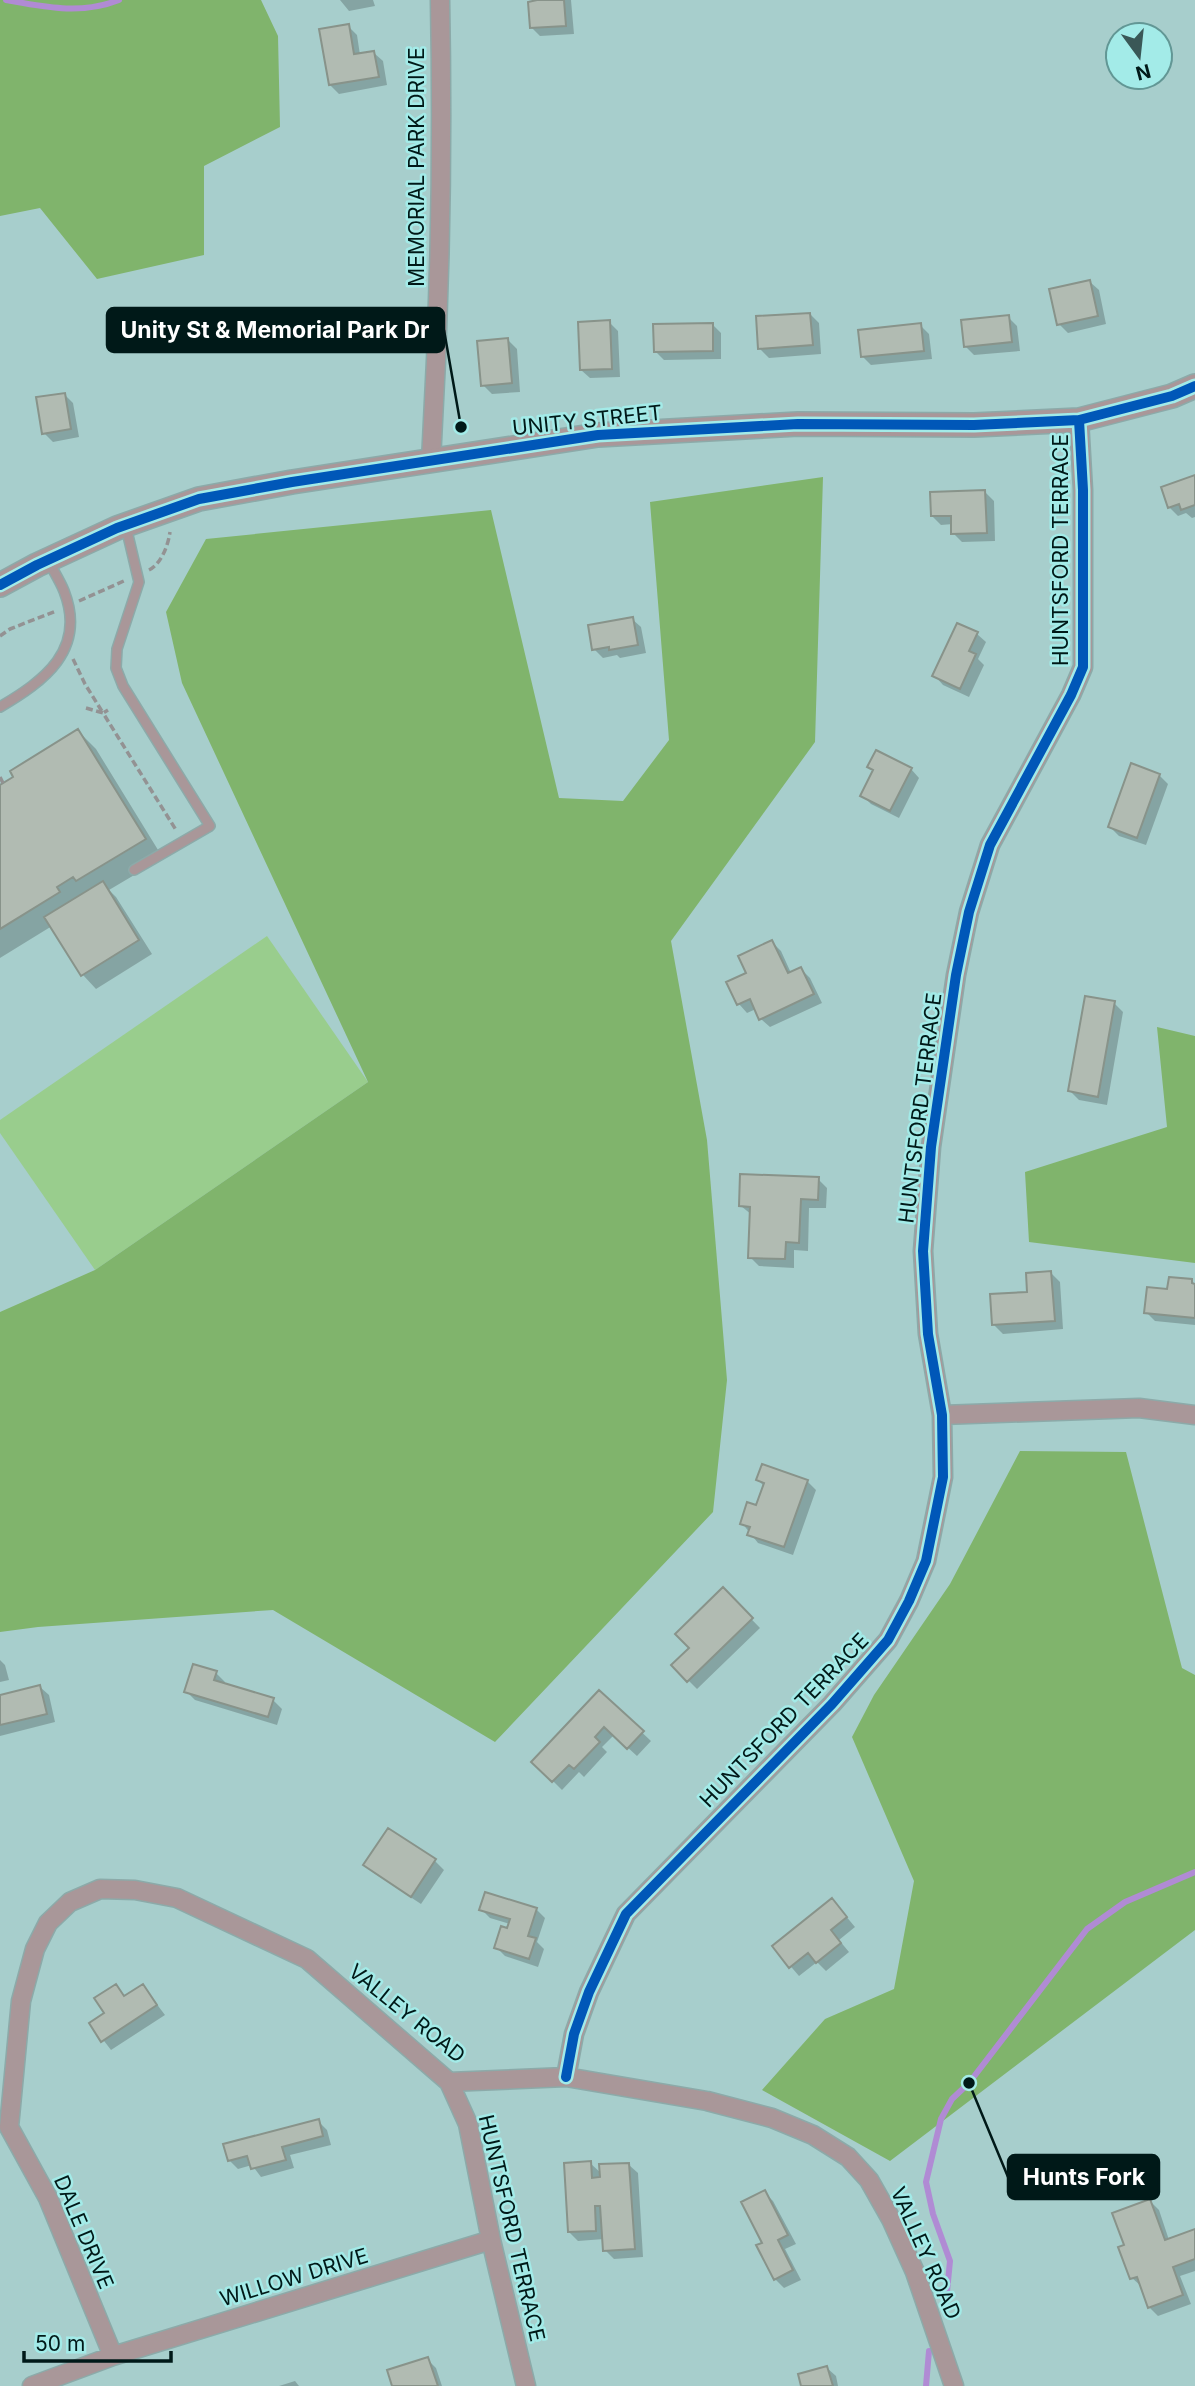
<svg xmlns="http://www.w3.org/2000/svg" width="1195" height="2386" font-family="Inter,sans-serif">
  <rect width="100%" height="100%" fill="#a7cecc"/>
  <!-- green -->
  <path fill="#99cd8d" d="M267,936L368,1082L95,1270L0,1133V1120Z"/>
  <!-- forest -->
  <path fill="#80b46c" d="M0,0H261L278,36L280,127L204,166V255L97,279L40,208L0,216Z
    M823,477L815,742L671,941L707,1140L727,1380L713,1512L495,1742L273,1610L38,1627L0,1632V1312L95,1270L368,1082L182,683L166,612L206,539L491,510L559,798L623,801L669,740L650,502Z
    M1157,1027L1195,1036V1263L1029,1242L1025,1172L1167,1127Z
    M1020,1451L1126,1452L1182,1668L1195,1675V1930L890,2161L762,2090L825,2019L894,1989L914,1881L852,1737L874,1695L950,1584Z"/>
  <!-- shadow -->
  <path fill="#0003" d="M340,0H373L375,6L349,11Z
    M539,0H571L574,34L540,36L531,27Z
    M348,26L357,35L360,55L374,53L383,61L387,85L339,94L330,85Z
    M1090,282L1099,290L1106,324L1068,333L1059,324Z
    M810,314L819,323L821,354L769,358L760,349Z
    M1008,317L1017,326L1020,351L974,355L966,347Z
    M609,322L618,331L620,377L590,378L581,370Z
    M712,324L721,333V359L664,360L655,351Z
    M920,325L929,334L932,359L871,365L862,356Z
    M508,340L517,349L520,392L492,394L483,385Z
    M64,394L73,403L79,437L53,442L44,433Z
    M1195,477V517L1192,518L1186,513L1178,516L1169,507Z
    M985,492L994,501L995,541L962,542L953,533V524L941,525L932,516Z
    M632,619L641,627L646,653L620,658L617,655L603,658L594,649Z
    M977,634L986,642L978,659L984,665L969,697L943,685L935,676Z
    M78,731L96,749L163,858L109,890L116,897L152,954L96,989L83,975L52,926L0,958V787Z
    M869,766L911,769L919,778L899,818L871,804L862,795L874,771Z
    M1159,775L1168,784L1146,845L1119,836L1110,827Z
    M772,942L781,951L791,973L801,969L810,978L822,1003L770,1027L761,1019L756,1009L747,1013L739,1004L749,974Z
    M1114,1003L1123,1012L1107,1105L1079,1100L1070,1091Z
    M818,1179L827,1188L826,1208H809L808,1251L794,1250V1268L759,1266L750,1257L752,1215L741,1206Z
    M1051,1273L1060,1282L1063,1329L1003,1334L994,1325Z
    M1191,1281L1195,1284V1325L1155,1321L1146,1312L1169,1291Z
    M758,1480L807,1481L816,1490L793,1555L758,1543L742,1523L757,1508L764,1486Z
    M723,1590L760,1628L697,1689L673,1665L692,1648Z
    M0,1660L5,1665L9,1680L0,1682Z
    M216,1673L225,1682L224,1685L273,1700L282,1709L277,1725L195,1700L186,1691Z
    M40,1687L49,1695L55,1722L0,1736V1696Z
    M599,1692L651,1741L637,1756L614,1735L602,1747L607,1752L584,1777L579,1772L562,1790L534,1762Z
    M435,1861L444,1870L421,1904L374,1873L365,1865Z
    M481,1909H536L545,1918L537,1942L544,1949L538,1967L505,1956L496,1947L510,1924L490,1918Z
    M840,1909L855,1927L839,1940L849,1952L826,1971L817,1962L799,1976L774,1947Z
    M115,1986L126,1997L143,1986L165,2015L111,2050L91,2024L107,2013Z
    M318,2121L327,2130L331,2145L290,2155L294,2168L261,2177L252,2165L238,2169L229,2160Z
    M590,2163L602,2174L629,2165L638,2173L643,2257L614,2259L605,2250L604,2239L578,2241L569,2232Z
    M764,2192L773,2201L796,2244L785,2249L801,2280L784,2288L775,2279L758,2246L764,2243Z
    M1150,2201L1159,2210L1169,2240L1195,2231V2271L1180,2276L1191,2304L1158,2316L1149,2307L1142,2287L1132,2278L1126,2246Z
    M427,2359L436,2368L442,2386H394Z
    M827,2368L836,2376L838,2386H803Z
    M295,2381L299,2386H279Z"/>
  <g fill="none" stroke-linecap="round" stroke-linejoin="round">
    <!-- stream -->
    <path stroke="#b08bd4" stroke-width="6" d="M6,0C45,7 81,15 119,0
      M945,2312L950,2261L933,2214L926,2182L941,2119L952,2099L969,2083L1087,1929L1125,1902L1195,1872
      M926,2386L929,2351"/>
  </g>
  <!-- building -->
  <path fill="#b1bbb2" stroke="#88938a" stroke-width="2" d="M537,0H564L566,26L530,28L528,2Z
    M349,24L354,54L374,51L379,77L329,85L319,29Z
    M1090,280L1098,316L1057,325L1049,289Z
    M810,313L813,345L758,349L756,316Z
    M1009,315L1012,342L964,347L961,320Z
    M610,320L612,369L580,370L578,322Z
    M713,323V351L654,352L653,324Z
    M921,323L924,351L861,357L858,330Z
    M508,338L512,383L481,386L477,341Z
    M65,393L71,429L42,434L36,397Z
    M1195,475V505L1181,510L1179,504L1168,508L1161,487Z
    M985,490L987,533L951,534V516H931L930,492Z
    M633,617L638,645L609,650V647L592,650L588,625Z
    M957,623L978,632L969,651L976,654L960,689L932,676Z
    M78,729L146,839L76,881L73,877L57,887L60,892L0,929V785L13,777L10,771Z
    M876,750L912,768L890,811L860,796L873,770L867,767Z
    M1131,763L1160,774L1137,838L1108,827Z
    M103,881L139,940L81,976L44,917Z
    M772,940L788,973L801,967L814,994L759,1020L750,999L737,1005L726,982L746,973L738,956Z
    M1085,996L1115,1001L1098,1097L1068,1091Z
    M740,1174L819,1177L818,1200L801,1199L799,1243L786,1242L785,1259L748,1258L750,1207L739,1206Z
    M1051,1271L1055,1321L992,1325L990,1294L1027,1292L1026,1273Z
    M1169,1277L1192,1279V1283L1195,1284V1318L1144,1313L1147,1287L1167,1289Z
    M762,1464L808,1480L784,1547L747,1535L750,1527L740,1524L747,1502L756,1505L764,1483L756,1480Z
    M723,1587L753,1618L687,1682L671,1665L689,1648L675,1634Z
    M193,1664L217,1671L214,1680L274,1698L268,1717L184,1692Z
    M40,1685L47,1714L0,1725V1695Z
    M599,1690L644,1731L627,1749L604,1727L595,1737L600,1742L574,1769L569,1765L552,1782L531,1762Z
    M388,1828L436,1859L411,1897L363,1865Z
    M485,1892L537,1908L528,1936L536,1938L529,1959L494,1948L501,1926L507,1928L510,1919L479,1910Z
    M832,1898L847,1917L831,1930L841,1943L816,1963L808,1953L789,1968L772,1946Z
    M116,1984L124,1996L143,1984L157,2005L101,2042L89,2023L104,2013L94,1998Z
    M319,2119L323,2136L282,2147L286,2160L251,2169L247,2156L228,2161L223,2144Z
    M591,2161L592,2178L600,2177L599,2164L629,2163L635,2249L603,2251L600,2206H595L596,2231L568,2232L564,2163Z
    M765,2190L788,2235L778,2240L793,2270L774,2280L756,2245L762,2243L741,2202Z
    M1150,2199L1165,2240L1195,2229V2259L1173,2267L1183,2295L1148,2308L1137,2277L1130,2279L1118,2247L1124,2245L1112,2213Z
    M428,2357L438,2386H392L387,2370Z
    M827,2366L833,2386H801L798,2374Z"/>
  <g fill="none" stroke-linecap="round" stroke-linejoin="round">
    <defs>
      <path id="service" d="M126,527L139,582L117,649L116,668L123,686L210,826L134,870
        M0,707C44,681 87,650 64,591C60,581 54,572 49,562"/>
      <path id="minor" d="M431,461C440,307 443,154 440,0
        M942,1415L1139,1408L1195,1415
        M566,2077L574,2034L589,1992L626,1914L832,1704L888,1640L909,1601L926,1561L943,1477L942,1415L928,1334L923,1251L931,1147L956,975L969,912L990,845L1071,695L1083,667V490L1079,420
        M449,2082L566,2077L707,2101L772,2118L813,2135L848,2157L869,2180L891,2219L915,2272L954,2386
        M9,2127L21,2001L35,1949L48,1923L70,1902L100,1889L135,1890L177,1898L307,1959L449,2082L468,2124L491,2240L526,2386
        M9,2127L48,2198L113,2356
        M32,2386L113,2356L491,2240"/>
      <path id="tertiary" d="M0,585L37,565L117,528L199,499L292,482L598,435L798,424L974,425L1079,420L1172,396L1195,386"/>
    </defs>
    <!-- service casing -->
    <use href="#service" stroke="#8caaa9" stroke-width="12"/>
    <!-- minor casing -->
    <use href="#minor" stroke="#8caaa9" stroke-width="21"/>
    <!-- tertiary casing -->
    <use href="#tertiary" stroke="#8caaa9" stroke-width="26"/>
    <!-- path -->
    <path stroke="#939293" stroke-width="3.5" stroke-dasharray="7 3.5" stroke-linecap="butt" d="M149,570C161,564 168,546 170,532
      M79,601L126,580
      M0,636L10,629L56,611
      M73,659L85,684L103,713L108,710
      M86,708L103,713L176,830
      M0,777L3,783"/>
    <!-- service -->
    <use href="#service" stroke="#a99799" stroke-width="9"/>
    <!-- minor -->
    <use href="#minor" stroke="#a99799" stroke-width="18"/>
    <!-- tertiary -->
    <use href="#tertiary" stroke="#a99799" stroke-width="23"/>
    <defs>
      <path id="cycleway" d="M0,585L37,565L117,528L199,499L292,482L598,435L798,424L974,425L1079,420L1172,396L1195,386
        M566,2077L574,2034L589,1992L626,1914L832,1704L888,1640L909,1601L926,1561L943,1477L942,1415L928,1334L923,1251L931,1147L956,975L969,912L990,845L1071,695L1083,667V490L1079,420"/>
    </defs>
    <!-- cycleway casing -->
    <use href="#cycleway" stroke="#a3ebe8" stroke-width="15"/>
    <!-- cycleway -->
    <use href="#cycleway" stroke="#0057b8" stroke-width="10"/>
  </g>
  <g text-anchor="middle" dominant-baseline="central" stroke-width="5" stroke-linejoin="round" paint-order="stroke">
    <!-- street labels -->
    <g font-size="21" fill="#001918" stroke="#a3ebe8">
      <text transform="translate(416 167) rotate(-90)">MEMORIAL PARK DRIVE</text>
      <text transform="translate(587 420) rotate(-6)">UNITY STREET</text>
      <text transform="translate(1060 550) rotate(-90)">HUNTSFORD TERRACE</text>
      <text transform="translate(920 1108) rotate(-83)">HUNTSFORD TERRACE</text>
      <text transform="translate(784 1720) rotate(-46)">HUNTSFORD TERRACE</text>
      <text transform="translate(407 2013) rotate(39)">VALLEY ROAD</text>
      <text transform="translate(512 2228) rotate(77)">HUNTSFORD TERRACE</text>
      <text transform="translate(84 2232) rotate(67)">DALE DRIVE</text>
      <text transform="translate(926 2253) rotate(66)">VALLEY ROAD</text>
      <text transform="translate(294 2277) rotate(-17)">WILLOW DRIVE</text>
    </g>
  </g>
  <!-- callouts -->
  <path fill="none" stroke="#001918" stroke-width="2.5" d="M461 427L444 330M969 2083L1008 2177"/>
  <g fill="#001918" stroke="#a3ebe8" stroke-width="2.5">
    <circle cx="461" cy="427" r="7"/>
    <circle cx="969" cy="2083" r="7"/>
  </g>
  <g fill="#001918" stroke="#001918" stroke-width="2.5">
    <rect x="107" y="308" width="337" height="44" rx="7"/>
    <rect x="1008" y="2155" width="151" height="44" rx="7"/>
  </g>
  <g font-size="23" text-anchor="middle" font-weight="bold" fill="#fff">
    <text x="275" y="338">Unity St &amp; Memorial Park Dr</text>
    <text x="1084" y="2185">Hunts Fork</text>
  </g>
  <!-- north arrow -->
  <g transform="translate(1139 56) rotate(165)"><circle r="33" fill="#a3ebe8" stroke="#629795" stroke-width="2"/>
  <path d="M0-5L12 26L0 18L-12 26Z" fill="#3a5857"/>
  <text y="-10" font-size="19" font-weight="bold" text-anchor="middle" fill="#001918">N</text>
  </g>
  <!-- scale -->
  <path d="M24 2351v10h147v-10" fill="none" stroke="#001918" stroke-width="3.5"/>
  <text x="35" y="2351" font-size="21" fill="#001918" stroke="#a3ebe8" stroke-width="5" paint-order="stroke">50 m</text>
</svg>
